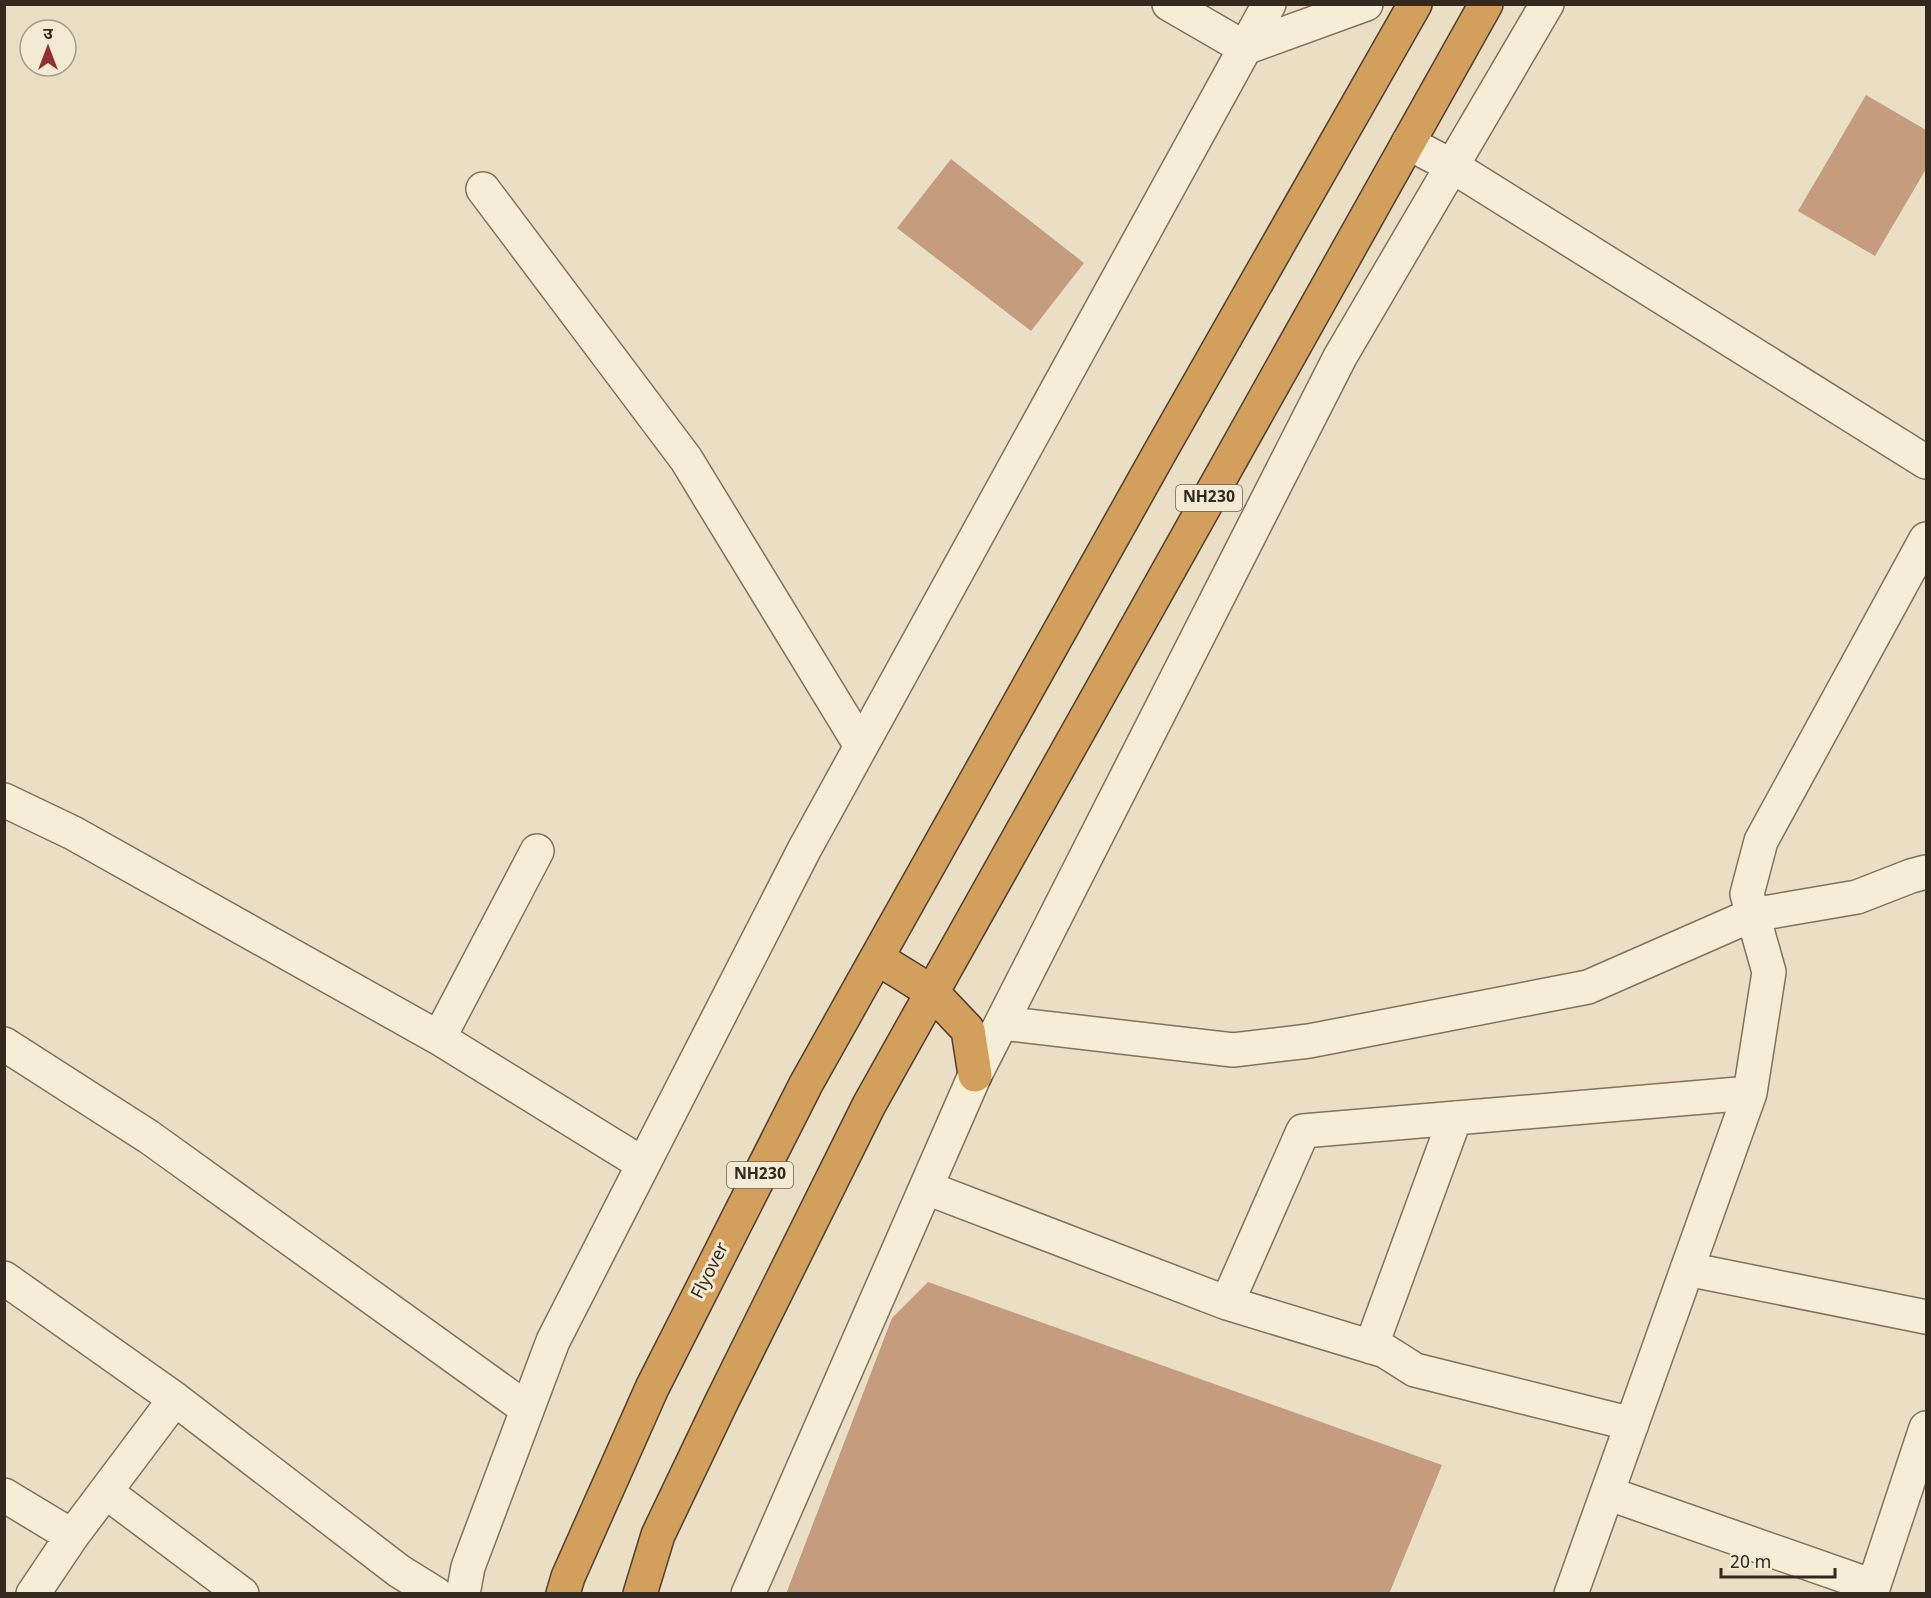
<svg xmlns="http://www.w3.org/2000/svg" width="1931" height="1598" font-family="Georgia,'Noto Sans Devanagari',serif">
  <rect width="100%" height="100%" fill="#eadfc4"/>
  <!-- building -->
  <path fill="#c59c7d" d="M1866,95L1926,130V169L1875,256L1798,211Z
    M951,159L1084,263L1031,331L897,228Z
    M928,1282L1442,1465L1389,1594H786L892,1318Z"/>
  <g fill="none" stroke-linecap="round" stroke-linejoin="round">
    <defs>
      <path id="minor" d="M1169,4L1245,48L1269,4
        M1408,143L1452,166L1926,462
        M483,189L686,459L861,746
        M4,800L73,833L439,1038L643,1164
        M1002,1023L1233,1050L1309,1041L1588,987L1752,915L1857,897L1911,876L1926,872
        M439,1038L537,851
        M4,1044L149,1137L527,1409
        M927,1188L1227,1303L1385,1351L1415,1370L1632,1424
        M1687,1269L1926,1317
        M4,1278L175,1399L399,1571L436,1594
        M1227,1303L1303,1131L1750,1093
        M1371,1347L1455,1118
        M106,1492L242,1594
        M1607,1493L1873,1586
        M4,1495L72,1536
        M33,1594L72,1536L175,1399
        M463,1594L468,1567L553,1341L804,850L1245,48L1366,4
        M748,1594L975,1075L1340,357L1547,4
        M1571,1594L1750,1093L1769,972L1747,894L1761,841L1926,539
        M1871,1594L1926,1428"/>
      <path id="highway" d="M877,958L932,992L968,1030L975,1075
        M563,1594L568,1577L652,1388L806,1084L1160,452L1415,4
        M640,1594L658,1535L721,1403L869,1105L1486,4"/>
    </defs>
    <!-- minor casing -->
    <use href="#minor" stroke="#83715c" stroke-width="36"/>
    <!-- highway casing -->
    <use href="#highway" stroke="#514030" stroke-width="36"/>
    <!-- minor -->
    <use href="#minor" stroke="#f6edd6" stroke-width="33"/>
    <!-- highway -->
    <use href="#highway" stroke="#d2a05c" stroke-width="33"/>
  </g>
  <g text-anchor="middle" dominant-baseline="central" stroke-width="6" stroke-linejoin="round" paint-order="stroke">
    <!-- shield labels -->
    <g fill="#f2ead3" stroke="#6d6355" stroke-width="1.5">
      <rect x="1176" y="485" width="66" height="26" rx="4.5"/>
      <rect x="727" y="1162" width="66" height="26" rx="4.5"/>
    </g>
    <g font-size="16" font-weight="bold" fill="#34291f">
      <text x="1209" y="498">NH230</text>
      <text x="760" y="1175">NH230</text>
    </g>
    <!-- street labels -->
    <g font-size="18" fill="#34291f" stroke="#f2ead3">
      <text transform="translate(711 1271) rotate(-63)">Flyover</text>
    </g>
  </g>
  <!-- border -->
  <rect width="1931" height="1598" fill="none" stroke="#34291f" stroke-width="12"/>
  <!-- north arrow -->
  <g transform="translate(48 48)"><circle r="28" fill="#f2ead3" stroke="#a69d8b" stroke-width="1.5"/>
  <path d="M0-4.5L10 22L0 15L-10 22Z" fill="#8d3231"/>
  <text y="-9" font-size="16" font-weight="bold" text-anchor="middle" fill="#34291f">उ</text>
  </g>
  <!-- scale -->
  <path d="M1721 1568v9h114v-9" fill="none" stroke="#34291f" stroke-width="3"/>
  <text x="1730" y="1568" font-size="18" fill="#34291f" stroke="#f2ead3" stroke-width="4.5" paint-order="stroke">20 m</text>
</svg>
